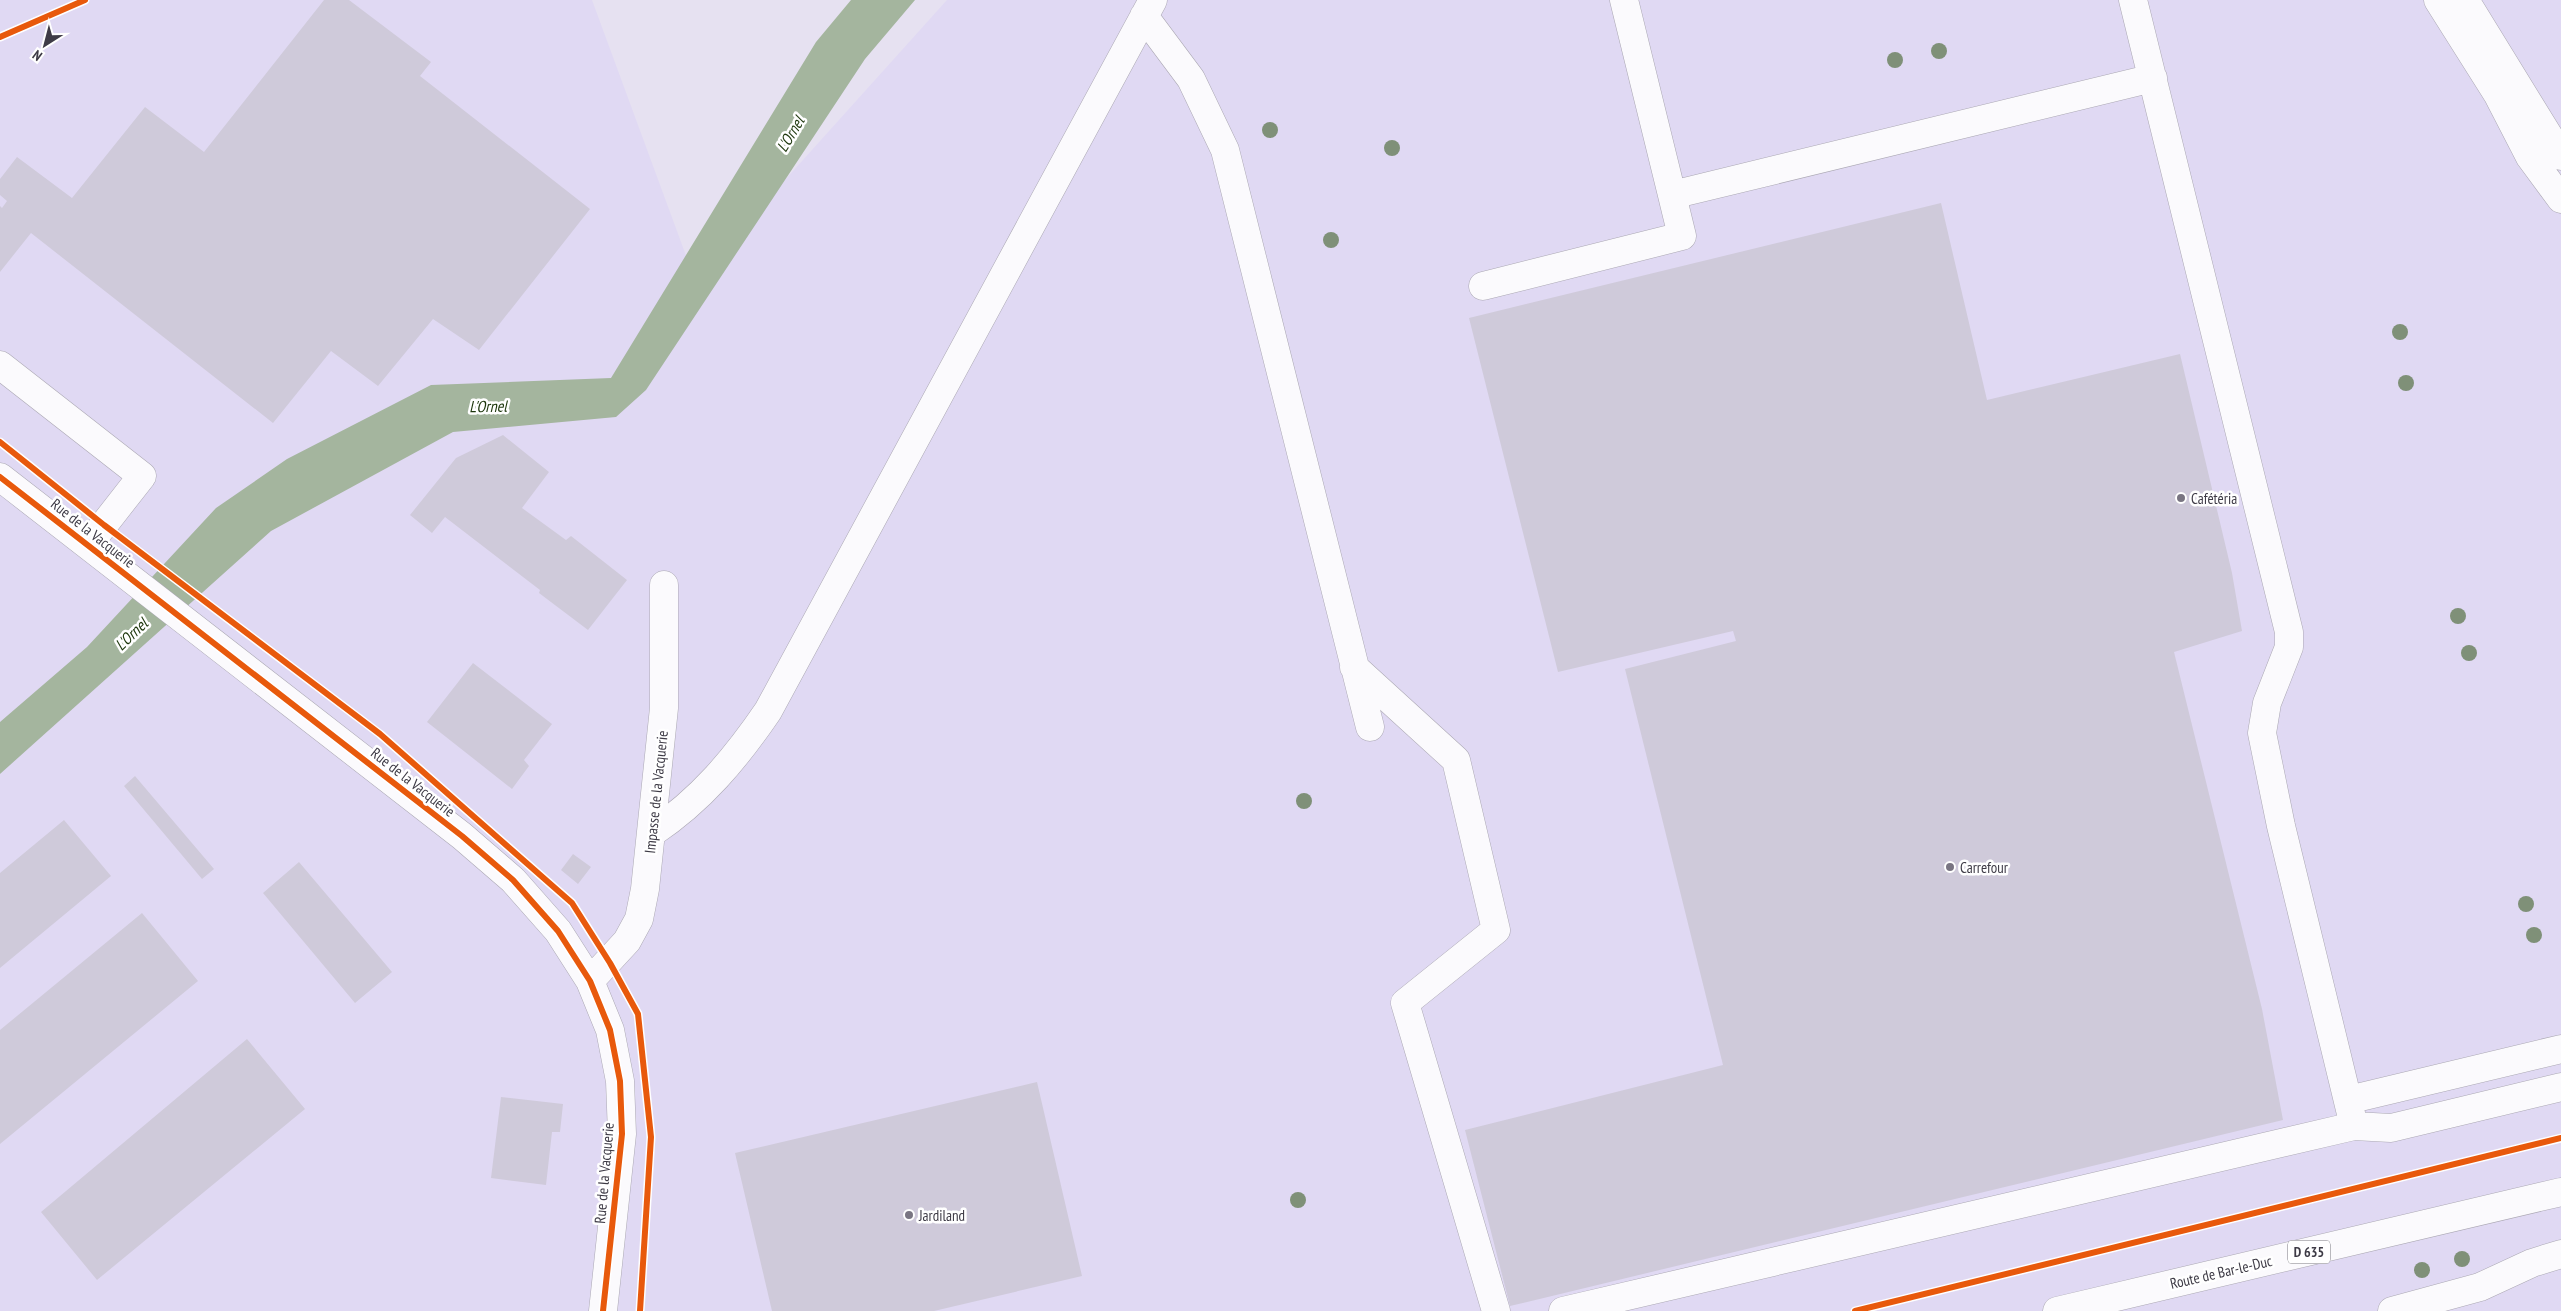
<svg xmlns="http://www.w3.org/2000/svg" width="2561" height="1311" font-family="'PT Sans Narrow',sans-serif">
  <rect width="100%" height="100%" fill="#e6e1f1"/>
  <!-- built -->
  <path fill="#e0d9f3" d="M0,0H592L695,280L947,0H2561V1311H0Z"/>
  <!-- water -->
  <path fill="#a4b59e" d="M851,0H915L865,59L646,390L616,417L453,432L271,531L0,774V722L87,647L216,508L287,459L431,385L611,378L816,42Z"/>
  <!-- building -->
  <path fill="#cfcada" d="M324,0H349L431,62L420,76L590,209L479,350L433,319L378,386L331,351L273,423L31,233L0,272V206L2,208L7,201L0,195V179L17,157L72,198L145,107L204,152Z
    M1941,203L1987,400L2180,354L2232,573L2242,631L2174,652L2262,1009L2283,1120L1510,1306L1465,1130L1723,1065L1625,669L1736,641L1733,631L1558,672L1469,318Z
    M503,435L549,472L522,508L566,540L571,536L627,580L588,630L539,593L540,590L445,517L432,533L410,515L456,458Z
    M473,663L552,724L524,760L529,766L512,789L427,722Z
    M135,776L214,869L202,879L124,786Z
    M64,820L111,876L0,968V873Z
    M573,854L591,867L578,884L561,870Z
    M299,862L392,972L355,1003L263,893Z
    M142,913L198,981L0,1144V1030Z
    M247,1039L305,1109L97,1280L41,1212Z
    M1037,1082L1082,1276L934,1311H772L735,1153Z
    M501,1097L563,1104L560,1132H552L546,1185L491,1178Z"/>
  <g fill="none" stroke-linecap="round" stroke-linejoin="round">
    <defs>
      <path id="minor" d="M1624,0L1672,195L2153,78
        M2133,0L2289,632V647L2267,703L2262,733L2281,826L2354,1126
        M2438,0L2498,95L2530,157L2561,199
        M2465,0L2561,156
        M1144,16L1191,79L1225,150L1370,727
        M1483,286L1682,236L1672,195
        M0,365L142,476L88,545
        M0,477L462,836L513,880L558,931L590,981L610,1030L620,1081L622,1134L603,1311
        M1354,667L1456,760L1496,930L1405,1003L1496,1311
        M653,832C701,800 736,758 768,711L1153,0
        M590,981L627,941L639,919L645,889L664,708V585
        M2348,1100L2561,1049
        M1563,1311L2354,1126L2391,1128L2561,1087"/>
      <path id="major" d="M2057,1311L2561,1192
        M2392,1311L2480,1287L2532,1263L2561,1254"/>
    </defs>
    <!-- minor casing -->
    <use href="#minor" stroke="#aba8b3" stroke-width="29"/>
    <!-- major casing -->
    <use href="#major" stroke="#aba8b3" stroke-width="29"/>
    <!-- minor -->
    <use href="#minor" stroke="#fbfafd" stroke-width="28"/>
    <!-- major -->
    <use href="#major" stroke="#fbfafd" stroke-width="28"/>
    <defs>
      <path id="cycleway" d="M0,37L85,0
        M0,442L104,525L380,734L572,903L610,963L638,1014L651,1137L640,1311
        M0,477L462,836L513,880L558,931L590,981L610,1030L620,1081L622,1134L603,1311
        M1855,1311L2561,1138"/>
    </defs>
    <!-- cycleway casing -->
    <use href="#cycleway" stroke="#fff" stroke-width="9"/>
    <!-- cycleway -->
    <use href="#cycleway" stroke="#e8590c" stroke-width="6"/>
  </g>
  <!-- trees -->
  <g fill="#7f9078">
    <circle cx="1939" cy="51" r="8"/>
    <circle cx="1895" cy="60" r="8"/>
    <circle cx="1270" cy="130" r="8"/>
    <circle cx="1392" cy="148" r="8"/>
    <circle cx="1331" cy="240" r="8"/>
    <circle cx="2400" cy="332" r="8"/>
    <circle cx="2406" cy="383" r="8"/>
    <circle cx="2458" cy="616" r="8"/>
    <circle cx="2469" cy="653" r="8"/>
    <circle cx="1304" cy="801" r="8"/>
    <circle cx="2526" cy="904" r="8"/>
    <circle cx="2534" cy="935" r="8"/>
    <circle cx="1298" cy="1200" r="8"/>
    <circle cx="2462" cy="1259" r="8"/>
    <circle cx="2422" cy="1270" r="8"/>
  </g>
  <!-- markers -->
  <g fill="#797582" stroke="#fff" stroke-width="2">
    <circle cx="2181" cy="498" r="5"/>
    <circle cx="1950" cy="867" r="5"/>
    <circle cx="909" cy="1215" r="5"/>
  </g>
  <g text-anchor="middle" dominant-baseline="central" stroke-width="5" stroke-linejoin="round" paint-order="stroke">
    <!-- shield labels -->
    <rect fill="#fff" stroke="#78767e" stroke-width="1" x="2288" y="1240.5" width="42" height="23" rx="4"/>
    <g font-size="14" font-weight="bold" fill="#3e3b46">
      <text x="2309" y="1252">D 635</text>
    </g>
    <!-- poi labels -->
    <g font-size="15" fill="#3e3b46" stroke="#fff" text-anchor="start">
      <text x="2191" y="498">Cafétéria</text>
      <text x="1960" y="867">Carrefour</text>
      <text x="919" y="1215">Jardiland</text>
    </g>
    <!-- street labels -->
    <g font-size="15" fill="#3e3b46" stroke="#fff">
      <text transform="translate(93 533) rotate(38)">Rue de la Vacquerie</text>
      <text transform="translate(413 782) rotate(38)">Rue de la Vacquerie</text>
      <text transform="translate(656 792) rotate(-84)">Impasse de la Vacquerie</text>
      <text transform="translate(604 1173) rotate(-85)">Rue de la Vacquerie</text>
      <text transform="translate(2221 1272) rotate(-13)">Route de Bar-le-Duc</text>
    </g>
    <!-- water labels -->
    <g font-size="16" font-style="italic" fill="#1c360b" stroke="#fff">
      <text transform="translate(790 134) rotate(-59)">L'Ornel</text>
      <text transform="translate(488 406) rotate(-1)">L'Ornel</text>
      <text transform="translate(131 634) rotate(-44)">L'Ornel</text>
    </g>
  </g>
  <!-- north arrow -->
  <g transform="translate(45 45) rotate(216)" stroke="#ffffff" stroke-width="4" paint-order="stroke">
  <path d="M0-4L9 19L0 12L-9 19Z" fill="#3e3b46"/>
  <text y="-8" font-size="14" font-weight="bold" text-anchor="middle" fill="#3e3b46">N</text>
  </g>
</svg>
